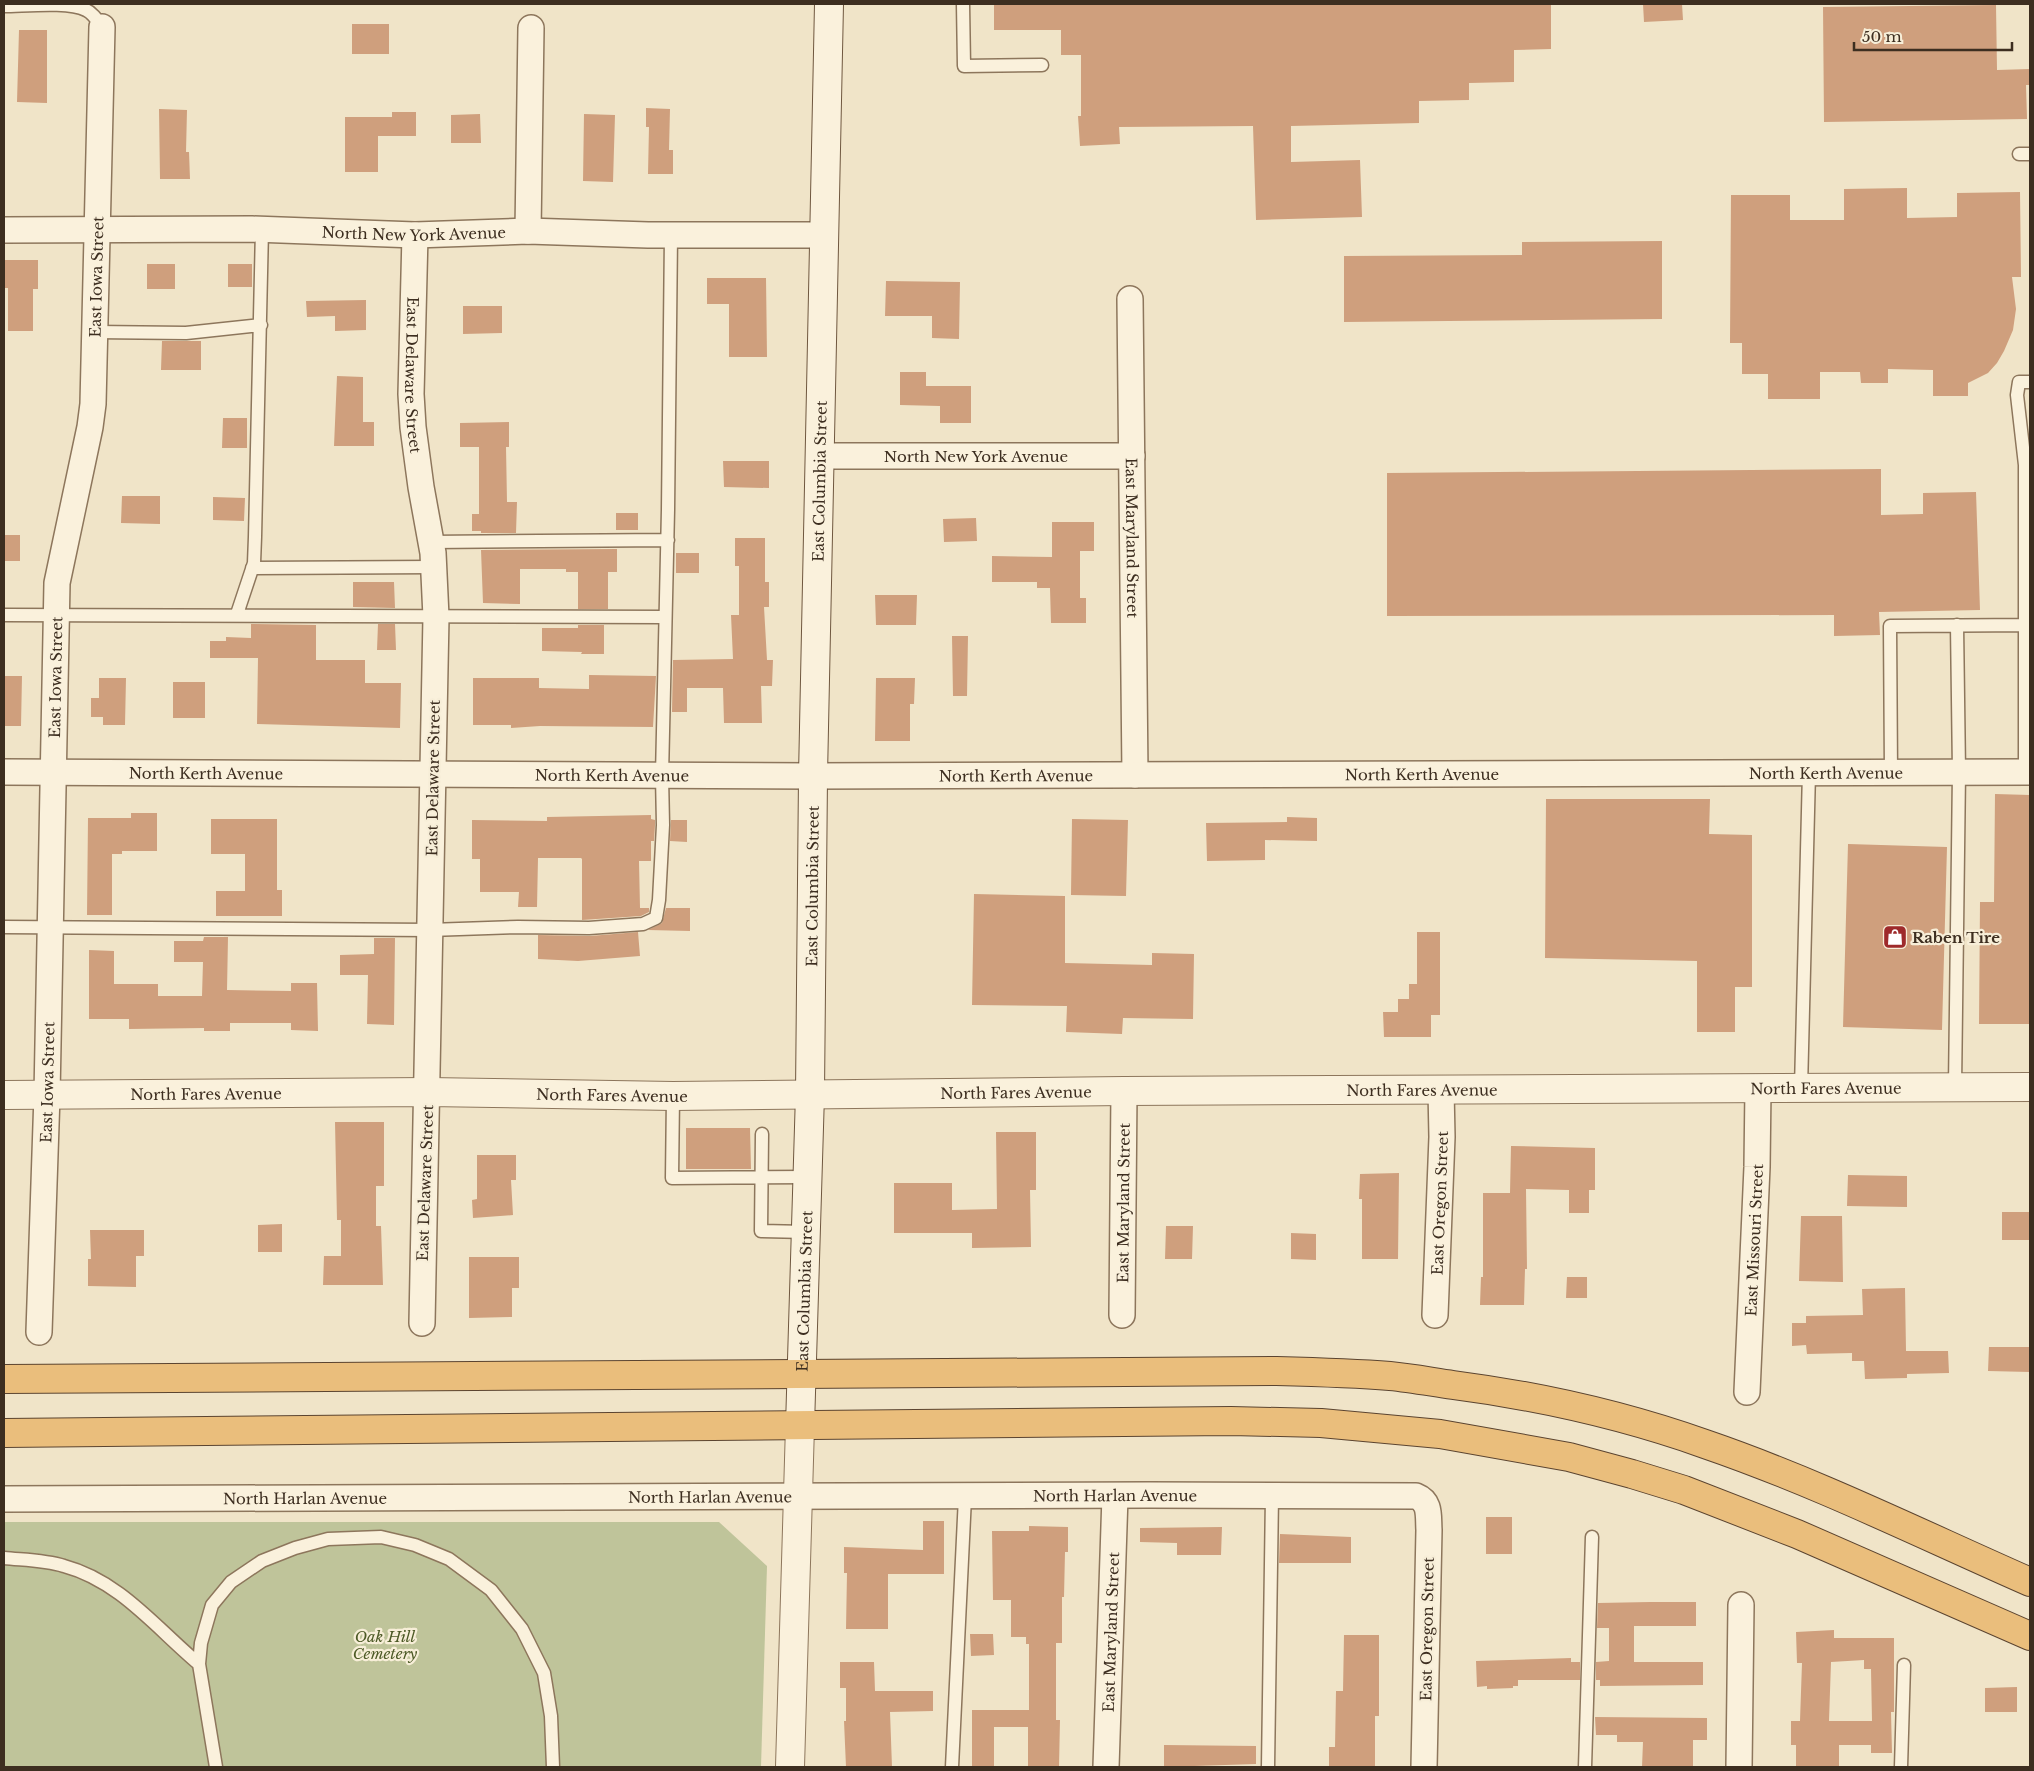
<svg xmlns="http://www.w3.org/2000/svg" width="2034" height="1771" font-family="'Libre Baskerville',serif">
  <rect width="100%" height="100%" fill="#f0e4c8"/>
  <!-- cemetery -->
  <path fill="#bfc49a" d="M4,1522H719L767,1566L761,1767H4Z"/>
  <!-- building -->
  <path fill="#cf9f7d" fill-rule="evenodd" d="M994,4H1551V49L1514,50V82L1469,83V100L1419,101V123L1291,126V162L1360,160L1362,217L1256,220L1253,126L1119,127L1120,144L1080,146L1078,116H1081V55H1061V30H994Z
    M1643,4H1682L1683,20L1644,22Z
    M1996,5L1997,70L2030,69V85H2026L2027,119L1824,122L1823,7Z
    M352,24H389V54H352Z
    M19,30H47V103L17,102Z
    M646,108L670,109L669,150H673V174H648L649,127H646Z
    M159,109L187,110L186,152H189L190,179H160Z
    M392,112H416V136H378V172H345V117H392Z
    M480,114L481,143H451V115Z
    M584,114L615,115L613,182L583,181Z
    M1907,188V218L1957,217V193L2020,192L2021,277H2012L2016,309L2013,330L2004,351L1997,363L1988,373L1968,383V396H1933V370L1888,369V383H1861L1860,372H1820V399H1768V374H1742V343H1730L1731,195H1790V220H1844V189Z
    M1662,241V319L1344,322V256L1522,255V242Z
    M4,260H38V289H33V331H8V288H4Z
    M147,264H175V289H147Z
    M228,264H252V287H228Z
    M707,278H766L767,357H729V304H707Z
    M886,281L960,282L959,339L932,338V316H885Z
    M366,300V330L335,331V316L307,317L306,301Z
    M463,306H502V333L463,334Z
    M162,341H201V370H161Z
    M900,372H926V386H971V423H940V406L900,405Z
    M337,376L363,377V422H374V446H334Z
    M223,418H247V448H222Z
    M509,422V447H506L507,502H517L516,533H481V531H472V514H479V447H460V423Z
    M723,461H769V488L724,487Z
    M1881,469V515L1923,514V493L1976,492L1980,610L1879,612L1880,635L1834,636V615L1387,616V473Z
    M122,496H160V524L121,523Z
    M213,497L245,498L244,521L213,520Z
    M616,513H638V530H616Z
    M976,518L977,541L944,542L943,519Z
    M1052,522H1094V551H1080V598H1086V623H1051L1050,588H1037V582H992V556L1052,557Z
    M4,535H20V561H4Z
    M735,538H765V582H769V607H764L767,660H773L772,686H761L762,723H724L723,688H687V712H672L673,660L733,659L731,615H739V566H735Z
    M617,549V572H608V609H578V572H566V569H520V604L483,603L481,550Z
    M676,553H699V573H676Z
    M353,582H394L395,608L353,607Z
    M875,595H917L916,625H876Z
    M251,624L316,625V660H365V683H401L400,728L257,724L258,658H210V641H226V637L251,638Z
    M378,624H395L396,650H377Z
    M578,625H604V654H581L582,652L542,651V628H578Z
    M952,636H968L967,696H953Z
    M589,675L656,676L653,727L540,726L511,728V725H473V678H539V688L589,689Z
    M4,676H22L21,726H4Z
    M99,678H126L125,725H103V717H91V698H99Z
    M876,678H915L914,704H910V741H875Z
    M173,682H205V718H173Z
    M1995,794L2030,795V1024H1979L1980,902H1994Z
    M1546,799H1710L1709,834L1752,835V987H1735V1032H1697V961L1545,958Z
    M131,813H157V851H122V854H112V915H87L88,818H131Z
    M651,815V819L655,820V825L654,841H651V861H639L640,908H649V912L641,916L582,920V859L581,858H538L537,907H518L519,892H480V859H472V820L547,821V817Z
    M1287,817L1317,818V841L1265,840V860L1207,861L1206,823L1287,822Z
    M211,819H277V890H282V916H216V891H245V854H211Z
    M1072,819L1128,820L1126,896L1071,895Z
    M671,820H687V842L670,841Z
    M1848,844L1947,847L1942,1030L1843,1027Z
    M974,894L1065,896V963L1152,965V953L1194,954L1193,1019L1123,1018L1122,1034L1066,1032L1067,1006L972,1005Z
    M666,908H690V931L648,930L662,923Z
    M638,932L640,956L578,961L538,959V935L590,936Z
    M1417,932H1440V1015H1431V1037H1384L1383,1012H1398V999H1409V984H1417Z
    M204,937H228L227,990L291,991V983H317L318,1031L291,1030V1023H230V1031H204V1028L129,1029V1019H89V950L114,951V984H158V996H202L203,962H174V941H203Z
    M374,938H395L394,1025L367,1024L368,975H340V955L374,954Z
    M335,1122H384V1186H376V1226H381L383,1285H323L324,1256H341V1220H337Z
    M686,1128H750L751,1169H686Z
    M996,1132H1036V1190H1030L1031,1247L972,1248V1233H894V1183H952V1210L997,1209Z
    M1511,1146L1595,1148V1190H1589V1213H1569V1190L1526,1189L1527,1269H1525L1524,1305H1480L1481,1277H1483V1193H1510Z
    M477,1155H516V1180H511L513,1215L473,1218L472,1200L477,1199Z
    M1399,1173L1398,1259H1362V1199H1359L1360,1174Z
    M1848,1175L1907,1176V1207L1847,1206Z
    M2002,1212H2030V1240H2002Z
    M1801,1216H1842L1843,1282L1799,1281Z
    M282,1224V1252H258V1225Z
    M1166,1226H1193L1192,1259H1165Z
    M90,1230H144V1256H136V1287L88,1286V1259H91Z
    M1291,1233L1316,1234V1260L1291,1259Z
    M469,1257H519V1288H512V1317L469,1318Z
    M1567,1277H1587V1298H1566Z
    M1905,1288L1906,1351H1948L1949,1373L1907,1374V1378L1865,1379L1864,1361H1852V1353L1807,1354L1806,1345L1792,1346V1323H1806V1316L1863,1315L1862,1289Z
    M1989,1347H2030V1372L1988,1371Z
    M1486,1517H1512V1554H1486Z
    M923,1521H944V1574H888V1629H846L847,1573H844V1547L923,1550Z
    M1029,1526L1068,1527V1552H1065L1064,1597H1062V1643H1056V1720H1060L1059,1767H1028V1727H994V1767H972V1710H1029V1644H1026V1637H1011V1600H993L992,1531H1029Z
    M1222,1527L1221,1555H1177V1543L1140,1542V1528Z
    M1280,1534L1351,1537V1563H1279Z
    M1650,1602H1696V1626H1634V1662H1703V1685L1600,1686V1680H1596V1662L1609,1661V1628H1597L1598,1603Z
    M1834,1630V1638H1894V1712H1891L1892,1753H1871V1745H1839V1767H1796V1745H1791V1721H1800L1802,1663H1797L1796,1632ZM1864,1660V1669H1871L1872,1721H1829L1831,1662Z
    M970,1634H993L994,1655L971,1656Z
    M1344,1635H1379V1716H1375V1767H1329V1747H1335L1336,1691H1343Z
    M1571,1658V1662H1580V1680H1518V1686H1513V1688L1487,1689V1686L1477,1687L1476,1661Z
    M840,1662H874L875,1691H933V1711L890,1712L892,1767H846L844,1721H846V1688H840Z
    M2017,1687V1712H1985V1688Z
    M1595,1717L1707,1718V1740H1693V1767H1642L1643,1742H1617V1735H1596Z
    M1164,1745L1256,1746V1764L1164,1767Z"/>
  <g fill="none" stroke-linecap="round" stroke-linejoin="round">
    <defs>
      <path id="service" d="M963,4L964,66L1042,65
        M4,6C24,6 69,1 86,10C93,13 97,20 102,27
        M2019,154H2030
        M95,332L186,333L261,325
        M431,542L668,540
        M252,568L434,567
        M237,614L254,563L255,537L262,229
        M4,615L665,617
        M1891,772L1890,626L2030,625
        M2025,772V465L2017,395L2019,382H2030
        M4,927L430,930L518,927L589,928L643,924L656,918L659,900L663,825L662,776L668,510L671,235
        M1955,1087L1959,772L1957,625
        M1801,1088L1809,772
        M673,1096L672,1178L808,1177
        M762,1134L761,1231L806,1232
        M4,1558C23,1560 45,1560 64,1566C120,1581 156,1628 199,1664
        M216,1767L199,1664L201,1643L212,1605L231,1582L262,1561L295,1548L328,1539L381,1537L415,1545L449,1559L491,1590L522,1629L544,1673L551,1716L553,1767
        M952,1767L965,1497
        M1268,1767L1272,1496
        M1585,1767L1592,1537
        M1901,1767L1904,1665"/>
      <g id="minor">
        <path id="s1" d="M4,230L252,229L415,235L528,231L648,235H825"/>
        <path d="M528,231L531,28"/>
        <path id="s2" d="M415,235L411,394L413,427L421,487L433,553L436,617L422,1323"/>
        <path id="s3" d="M1130,299L1135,775"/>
        <path id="s4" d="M821,456H1132"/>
        <path id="s5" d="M4,772L813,776L2030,772"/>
        <path id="s6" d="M1122,1315L1124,1091"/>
        <path id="s7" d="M1435,1315L1442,1137L1441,1090"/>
        <path id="s8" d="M39,1332L47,1095L57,583L90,427L93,404L102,27"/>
        <path id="s9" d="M1747,1392L1757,1167L1758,1088"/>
        <path id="s10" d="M4,1499L1149,1495L1416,1496C1431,1502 1428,1516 1429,1530L1424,1767"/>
        <path id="s11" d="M1106,1767L1115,1496"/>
        <path d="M1739,1767L1741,1605"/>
      </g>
      <g id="tertiary">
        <path id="s12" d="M4,1095L428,1092L673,1096L1124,1091L2030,1087"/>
        <path d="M790,1767L800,1426"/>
      </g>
      <g id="secondary">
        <path id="s13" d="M800,1426L810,1094L813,776L829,4"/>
      </g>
      <path id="trunk" d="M4,1379L1275,1371C1313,1372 1352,1373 1390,1376C1411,1378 1432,1382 1453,1385C1538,1396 1623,1415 1705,1444C1816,1482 1923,1535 2030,1582
        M4,1433L1231,1421L1321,1423L1440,1434L1569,1457L1632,1474L1684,1490L1797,1534L2030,1636"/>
    </defs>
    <!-- service casing -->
    <use href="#service" stroke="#8d765c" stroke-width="15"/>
    <!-- minor casing -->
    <use href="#minor" stroke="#8d765c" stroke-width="28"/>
    <!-- tertiary casing -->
    <use href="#tertiary" stroke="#8d765c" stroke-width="30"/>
    <!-- secondary casing -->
    <use href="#secondary" stroke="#6f573f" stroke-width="30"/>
    <!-- trunk casing -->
    <use href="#trunk" stroke="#5b4430" stroke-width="30"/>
    <!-- service -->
    <use href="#service" stroke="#faf1dc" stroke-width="12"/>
    <!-- minor -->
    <use href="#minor" stroke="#faf1dc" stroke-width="25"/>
    <!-- tertiary -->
    <use href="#tertiary" stroke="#faf1dc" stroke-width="28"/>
    <!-- secondary -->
    <use href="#secondary" stroke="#faf1dc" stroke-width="28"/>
    <!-- trunk -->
    <use href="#trunk" stroke="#eabe7c" stroke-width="28"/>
  </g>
  <!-- icons -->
  <defs>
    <symbol id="shop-square" viewBox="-11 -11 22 22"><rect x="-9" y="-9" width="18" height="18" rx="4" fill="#9e2a2b" stroke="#f7eed8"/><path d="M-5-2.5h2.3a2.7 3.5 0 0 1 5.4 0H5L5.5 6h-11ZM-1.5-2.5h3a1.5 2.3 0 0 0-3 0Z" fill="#fff"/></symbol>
  </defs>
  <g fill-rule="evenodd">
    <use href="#shop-square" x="1881" y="923" width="28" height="28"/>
  </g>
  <g text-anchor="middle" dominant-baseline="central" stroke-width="4.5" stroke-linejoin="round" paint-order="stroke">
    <!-- street labels -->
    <g font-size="15" fill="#3d2e20" stroke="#f7eed8">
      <text stroke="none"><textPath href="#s1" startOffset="410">North New York Avenue</textPath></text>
      <text stroke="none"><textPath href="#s8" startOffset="1059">East Iowa Street</textPath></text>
      <text stroke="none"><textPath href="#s2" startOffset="140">East Delaware Street</textPath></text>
      <text stroke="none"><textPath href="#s4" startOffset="155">North New York Avenue</textPath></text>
      <text stroke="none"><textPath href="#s13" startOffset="945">East Columbia Street</textPath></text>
      <text stroke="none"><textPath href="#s3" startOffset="239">East Maryland Street</textPath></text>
      <text stroke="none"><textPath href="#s8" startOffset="655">East Iowa Street</textPath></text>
      <text stroke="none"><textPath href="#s5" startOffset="1822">North Kerth Avenue</textPath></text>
      <text stroke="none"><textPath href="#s5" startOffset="202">North Kerth Avenue</textPath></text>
      <text stroke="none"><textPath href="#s5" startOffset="1418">North Kerth Avenue</textPath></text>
      <text stroke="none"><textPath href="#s5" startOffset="608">North Kerth Avenue</textPath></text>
      <text stroke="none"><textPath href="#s5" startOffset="1012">North Kerth Avenue</textPath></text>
      <text transform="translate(433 778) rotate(-89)">East Delaware Street</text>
      <text stroke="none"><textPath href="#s13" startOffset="540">East Columbia Street</textPath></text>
      <text stroke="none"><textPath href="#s8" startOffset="250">East Iowa Street</textPath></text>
      <text stroke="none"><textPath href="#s12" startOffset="1822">North Fares Avenue</textPath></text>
      <text stroke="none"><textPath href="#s12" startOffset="1418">North Fares Avenue</textPath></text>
      <text stroke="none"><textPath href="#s12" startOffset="1012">North Fares Avenue</textPath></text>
      <text stroke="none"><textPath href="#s12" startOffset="202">North Fares Avenue</textPath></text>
      <text stroke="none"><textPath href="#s12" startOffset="608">North Fares Avenue</textPath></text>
      <text transform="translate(425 1183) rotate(-88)">East Delaware Street</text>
      <text stroke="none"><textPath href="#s7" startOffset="112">East Oregon Street</textPath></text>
      <text stroke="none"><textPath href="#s6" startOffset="112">East Maryland Street</textPath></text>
      <text stroke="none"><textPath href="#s9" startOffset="152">East Missouri Street</textPath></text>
      <text stroke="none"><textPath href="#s13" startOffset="135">East Columbia Street</textPath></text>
      <text stroke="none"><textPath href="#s10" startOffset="1111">North Harlan Avenue</textPath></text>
      <text stroke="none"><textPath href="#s10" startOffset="706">North Harlan Avenue</textPath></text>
      <text stroke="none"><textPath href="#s10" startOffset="301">North Harlan Avenue</textPath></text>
      <text transform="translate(1427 1629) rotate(-89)">East Oregon Street</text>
      <text stroke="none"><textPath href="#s11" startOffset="135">East Maryland Street</textPath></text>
    </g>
    <!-- poi labels -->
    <g font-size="15" font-weight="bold" fill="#3d2e20" stroke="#f7eed8" text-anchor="start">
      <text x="1912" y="937">Raben Tire</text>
    </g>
    <!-- park labels -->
    <g font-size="15" font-style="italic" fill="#4d5a26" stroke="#f7eed8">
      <text x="385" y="1636">Oak Hill<tspan x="385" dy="17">Cemetery</tspan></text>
    </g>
  </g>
  <!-- border -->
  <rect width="2034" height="1771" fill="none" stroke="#3d2e20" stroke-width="10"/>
  <!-- scale -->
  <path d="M1854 42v8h158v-8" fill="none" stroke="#3d2e20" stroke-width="2.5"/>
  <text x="1862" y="42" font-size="15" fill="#3d2e20" stroke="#f7eed8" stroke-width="4" paint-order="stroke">50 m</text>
</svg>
